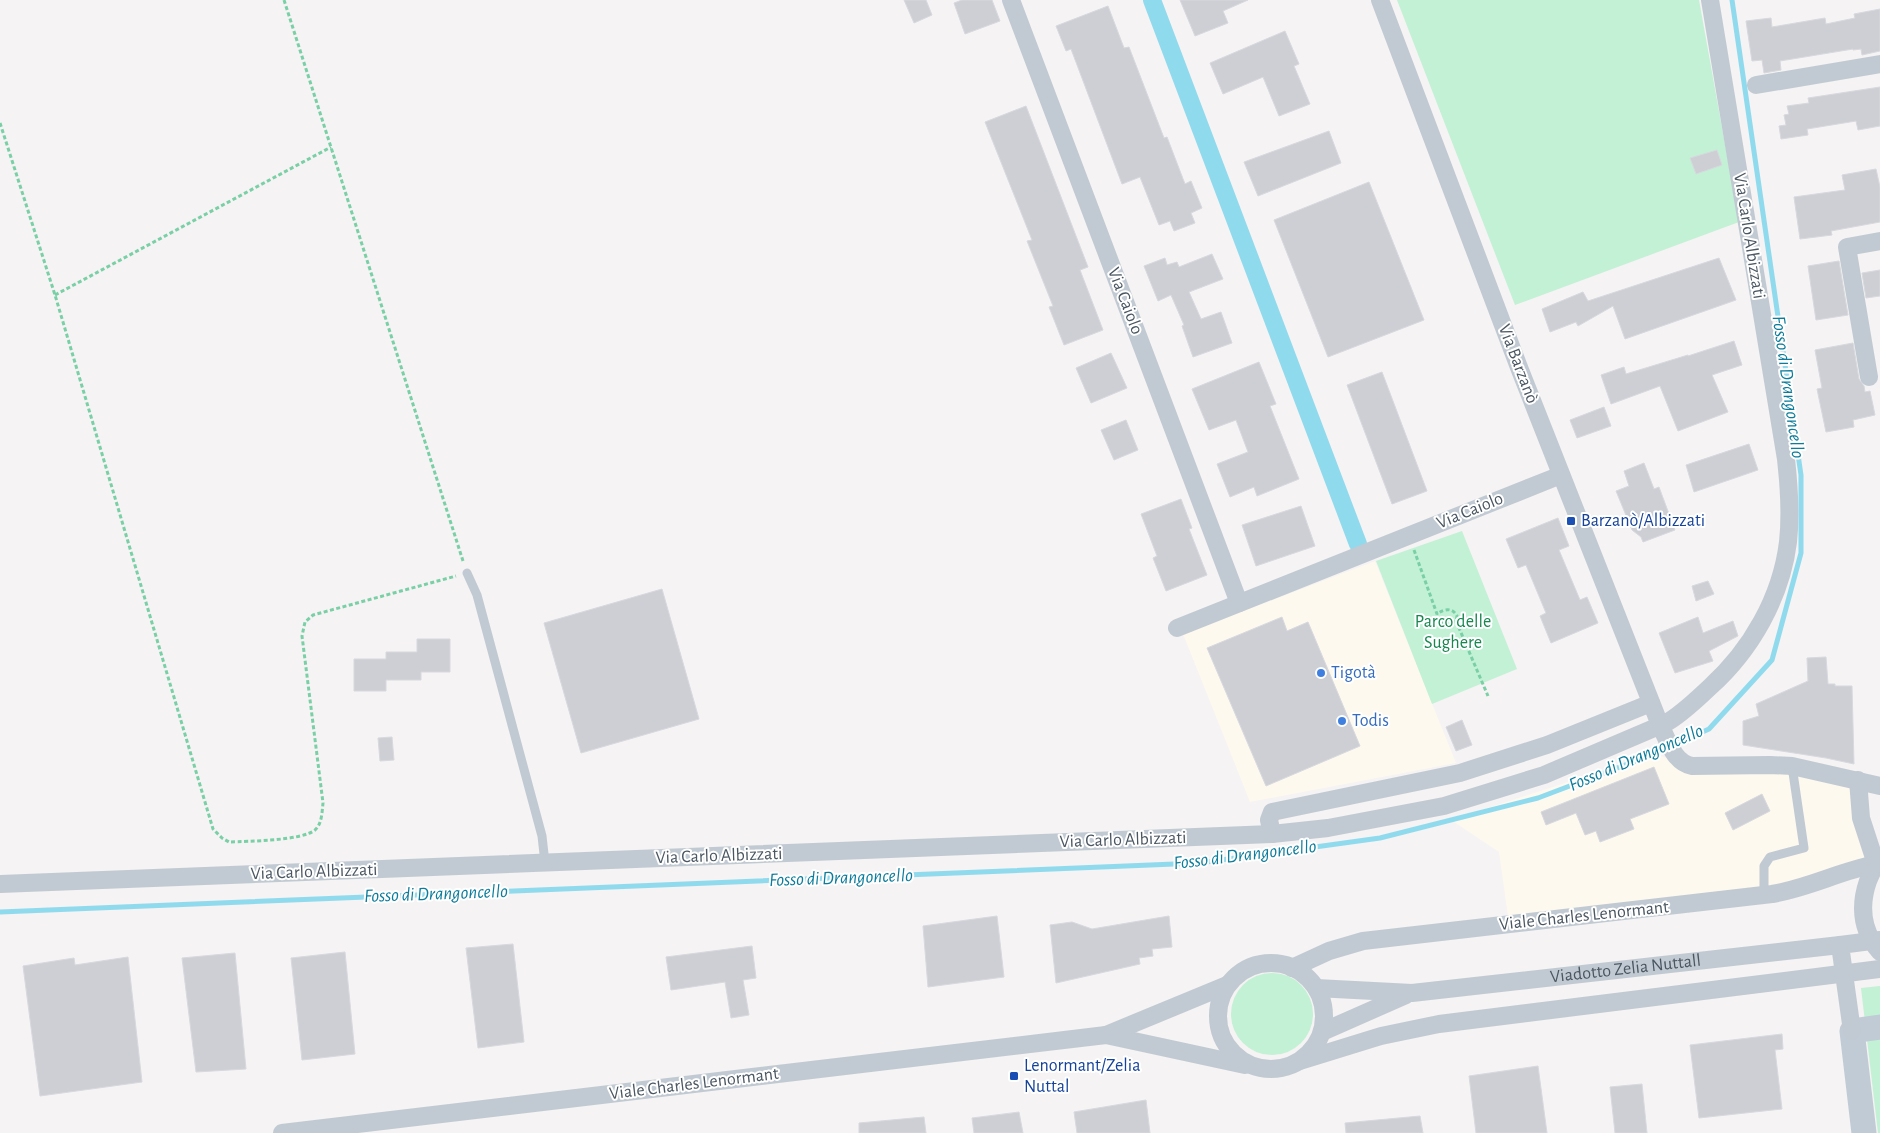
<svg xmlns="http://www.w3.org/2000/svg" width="1880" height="1133" font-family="'Alegreya Sans',sans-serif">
  <rect width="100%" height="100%" fill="#f5f3f3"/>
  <!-- commercial -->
  <path fill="#fdf9ef" d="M1375,561L1456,763L1250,802L1183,634Z
    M1654,754L1685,764L1858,780L1876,864L1772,894L1509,924L1499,852L1451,820Z"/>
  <!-- green -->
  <path fill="#c3f1d5" d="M1397,0H1699L1739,222L1515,305Z
    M1462,531L1517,669L1432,704L1376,561Z
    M1231 1014a41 41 0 1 1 82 0a41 41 0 1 1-82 0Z
    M1880,986V1133H1878L1861,988Z"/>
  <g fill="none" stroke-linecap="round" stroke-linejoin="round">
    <!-- stream -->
    <path stroke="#90daee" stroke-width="5" d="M0,912L1199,863L1380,838L1538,798L1654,754L1709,729L1772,660L1801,553V475L1732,0"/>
    <!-- canal -->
    <path stroke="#90daee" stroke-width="18" d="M1152,0L1358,544"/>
  </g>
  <!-- building -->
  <path fill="#cdcfd5" stroke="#d7d9de" d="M904,0H926L932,15L914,23Z
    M962,0H992L1000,21L965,34L954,3Z
    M1180,0H1248L1223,11L1228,23L1195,36Z
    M1108,6L1124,48L1129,47L1164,138L1167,137L1185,184L1191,181L1202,208L1191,213L1195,223L1174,231L1170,221L1159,225L1140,177L1122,184L1071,49L1066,51L1056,26Z
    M1880,9V51L1862,55L1861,49L1853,50V49L1780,61L1781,70L1764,73L1762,60L1752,61L1746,21L1771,18L1772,27L1825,18L1826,24L1855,18L1854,14Z
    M1285,31L1299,64L1294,66L1310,104L1279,116L1263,77L1223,94L1210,63Z
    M1880,87V126L1858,130L1856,121L1807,129L1808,135L1781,139L1779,126L1786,125L1784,115L1789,114L1787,106L1809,103L1808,98Z
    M1026,106L1088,267L1080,270L1103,330L1064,345L1049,307L1053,306L1027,241L1032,240L985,122Z
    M1329,131L1341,163L1258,196L1244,162Z
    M1717,150L1722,165L1696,174L1690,158Z
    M1876,169L1880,187V222L1831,231L1832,235L1800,239L1794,197L1845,190L1842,175Z
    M1369,182L1424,320L1328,357L1274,220Z
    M1212,254L1223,279L1189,292L1201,319L1221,312L1232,343L1193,357L1182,326L1184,325L1171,295L1158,301L1144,266L1165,258L1167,265L1177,262L1179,267Z
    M1719,258L1736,300L1625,339L1613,306L1578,326L1576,322L1550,332L1542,309L1583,292L1588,301Z
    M1839,261L1848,315L1816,320L1808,266Z
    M1880,270V296L1866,298L1862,273Z
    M1734,341L1742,365L1712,375L1728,412L1678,431L1660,386L1611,404L1601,375L1624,367L1626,374L1688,355V356Z
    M1853,343L1859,379L1864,386L1865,392L1870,391L1875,415L1853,420L1854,427L1826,432L1817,389L1822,388L1815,350Z
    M1111,353L1127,388L1091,403L1076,368Z
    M1259,362L1276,404L1270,406L1299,479L1257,496L1254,487L1230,497L1217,464L1248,452L1236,420L1209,430L1192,389Z
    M1382,372L1427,491L1392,504L1347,385Z
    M1604,407L1611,426L1577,438L1570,420Z
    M1126,420L1138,450L1114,460L1101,430Z
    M1749,444L1758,470L1694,492L1686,465Z
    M1644,463L1654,489L1659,487L1675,530L1643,542L1641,537L1632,530L1616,491L1629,486L1624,471Z
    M1181,499L1192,528L1189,529L1207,575L1166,591L1153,558L1157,556L1141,514Z
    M1301,506L1315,546L1256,566L1242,525Z
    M1558,518L1569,546L1559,550L1580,600L1587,597L1598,623L1551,643L1540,616L1546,613L1526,565L1518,568L1506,539Z
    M1708,581L1714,594L1696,601L1692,586Z
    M662,589L699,719L581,753L544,623Z
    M1282,617L1287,631L1308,622L1360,746L1266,786L1207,648Z
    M1698,617L1703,633L1733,621L1738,636L1709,651L1713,661L1675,673L1659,633Z
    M417,639H450V672H421V680H386V691H354V659H386V652H417Z
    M1826,657L1828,684H1835V686H1852L1854,764L1826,758L1743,745V721L1759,716L1756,704L1808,681L1807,658Z
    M1462,720L1472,745L1456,751L1446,727Z
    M392,737L394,760L380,761L378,738Z
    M1654,767L1669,804L1630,819L1634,829L1600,842L1596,831L1585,835L1576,813L1546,825L1541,812Z
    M1762,794L1770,811L1733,830L1725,813Z
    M997,916L1004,977L928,987L923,926Z
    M1169,916L1172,947L1152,949L1153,956L1139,958L1140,964L1056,983L1050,925L1072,922L1092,929Z
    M513,944L524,1042L478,1048L466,948Z
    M752,946L756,978L743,980L749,1015L731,1018L725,982L671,990L666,957Z
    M345,952L355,1054L302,1060L291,958Z
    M235,953L246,1069L196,1072L182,958Z
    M128,957L142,1082L40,1096L23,966L74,958L75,965Z
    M1782,1034L1783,1049L1775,1050L1782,1109L1699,1118L1690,1045Z
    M1538,1066L1547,1133H1476L1469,1076Z
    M1642,1084L1647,1133H1615L1610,1087Z
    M1146,1100L1150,1133H1077L1074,1112Z
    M1019,1112L1023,1133H974L972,1118Z
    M1420,1116L1423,1133H1346L1345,1123Z
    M924,1117L926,1133H859V1123Z"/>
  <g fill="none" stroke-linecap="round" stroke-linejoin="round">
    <!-- path -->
    <path stroke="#7ad0a6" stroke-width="3" stroke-dasharray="4 2.5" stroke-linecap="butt" d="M284,0L463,561
      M0,123L55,295L213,829L222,838L229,842C249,841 301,841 315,830C322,824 322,812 323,803L302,636L305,622L313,615L456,576
      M55,295L331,147
      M1414,550L1437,614L1436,618L1438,622L1450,624L1456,621L1457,616C1453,608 1445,608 1437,614
      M1456,621L1488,696"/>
    <!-- lane -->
    <path stroke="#c1cad2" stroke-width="9" d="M467,573L477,595L542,836L545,863
      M1764,895V866L1770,857L1804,848L1792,766"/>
    <!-- street -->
    <g stroke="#c1cad2" stroke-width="18">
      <path d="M1011,0L1239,603"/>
      <path d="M1380,0L1520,370L1660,725C1668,740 1673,762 1692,766L1770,765L1792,766L1880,786"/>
      <path d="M1756,85L1880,64"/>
      <path d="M1869,377L1847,247L1880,241"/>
      <path d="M1177,628L1561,475"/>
      <path d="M1272,834L1269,820L1272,812L1460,773L1547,745L1651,703"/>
      <path d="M1880,860C1874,866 1871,874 1868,881C1859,907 1862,931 1880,952"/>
      <path d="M0,884L1272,834L1328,828L1444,806L1544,775L1666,723C1682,714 1696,700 1710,687C1751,650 1781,598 1788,542C1791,515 1789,486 1786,459L1710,0"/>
      <circle cx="1271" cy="1016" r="53"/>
      <path d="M1292,968L1329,951L1363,941L1772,894C1808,888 1840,871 1876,864L1861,818L1858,780"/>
      <path id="s1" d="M1316,988L1412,993L1840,945"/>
      <path d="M1322,1032L1406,995"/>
      <path d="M1106,1035L1245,1065"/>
      <path d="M1300,1061L1381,1036L1439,1024L1880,969"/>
      <path d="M282,1133L1106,1035L1227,985"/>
    </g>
    <!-- secondary -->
    <path stroke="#c1cbd6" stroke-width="25" d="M1864,1133L1852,1031L1880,1027"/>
    <!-- street-bridge -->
    <path stroke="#c1cad2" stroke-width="18" d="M1852,1031L1840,945L1880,940"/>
  </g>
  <!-- markers -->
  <g fill="#1a4fb4" stroke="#fff" stroke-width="2">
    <rect x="1566" y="516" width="10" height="10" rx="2.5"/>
    <rect x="1009" y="1071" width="10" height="10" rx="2.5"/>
  </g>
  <g fill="#3f7fe0" stroke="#fff" stroke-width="2">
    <circle cx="1321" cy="673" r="5"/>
    <circle cx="1342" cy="721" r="5"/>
  </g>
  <g text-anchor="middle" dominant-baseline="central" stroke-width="4" stroke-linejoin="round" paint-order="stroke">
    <!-- street labels -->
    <g font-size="18" fill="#4a5661" stroke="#fff">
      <text transform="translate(1749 236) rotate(81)">Via Carlo Albizzati</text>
      <text transform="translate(1125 301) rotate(69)">Via Caiolo</text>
      <text transform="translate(1518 364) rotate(69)">Via Barzanò</text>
      <text transform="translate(1470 511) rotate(-22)">Via Caiolo</text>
      <text transform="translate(1123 840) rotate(-2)">Via Carlo Albizzati</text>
      <text transform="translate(719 856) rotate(-2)">Via Carlo Albizzati</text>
      <text transform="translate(314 872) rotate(-2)">Via Carlo Albizzati</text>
      <text transform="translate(1584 916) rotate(-6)">Viale Charles Lenormant</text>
      <text stroke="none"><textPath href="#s1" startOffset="311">Viadotto Zelia Nuttall</textPath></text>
      <text transform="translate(694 1084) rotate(-7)">Viale Charles Lenormant</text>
    </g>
    <!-- transit labels -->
    <g font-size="18" fill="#164399" stroke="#fff" text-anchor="start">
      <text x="1581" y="521">Barzanò/Albizzati</text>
      <text x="1024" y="1066">Lenormant/Zelia<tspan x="1024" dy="21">Nuttal</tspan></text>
    </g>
    <!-- park labels -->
    <g font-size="18" fill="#17864f" stroke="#fff">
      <text x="1453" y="622">Parco delle<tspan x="1453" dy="21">Sughere</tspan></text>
    </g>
    <!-- shop labels -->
    <g font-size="18" fill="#366cbe" stroke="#fff" text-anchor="start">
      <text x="1331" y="673">Tigotà</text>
      <text x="1352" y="721">Todis</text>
    </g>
    <!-- water labels -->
    <g font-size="19" font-style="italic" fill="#0c7c9b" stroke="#fff">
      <text transform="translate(1788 387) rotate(82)">Fosso di Drangoncello</text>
      <text transform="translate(1636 758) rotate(-23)">Fosso di Drangoncello</text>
      <text transform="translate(1245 855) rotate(-7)">Fosso di Drangoncello</text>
      <text transform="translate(841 878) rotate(-2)">Fosso di Drangoncello</text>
      <text transform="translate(436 894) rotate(-2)">Fosso di Drangoncello</text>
    </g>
  </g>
</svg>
